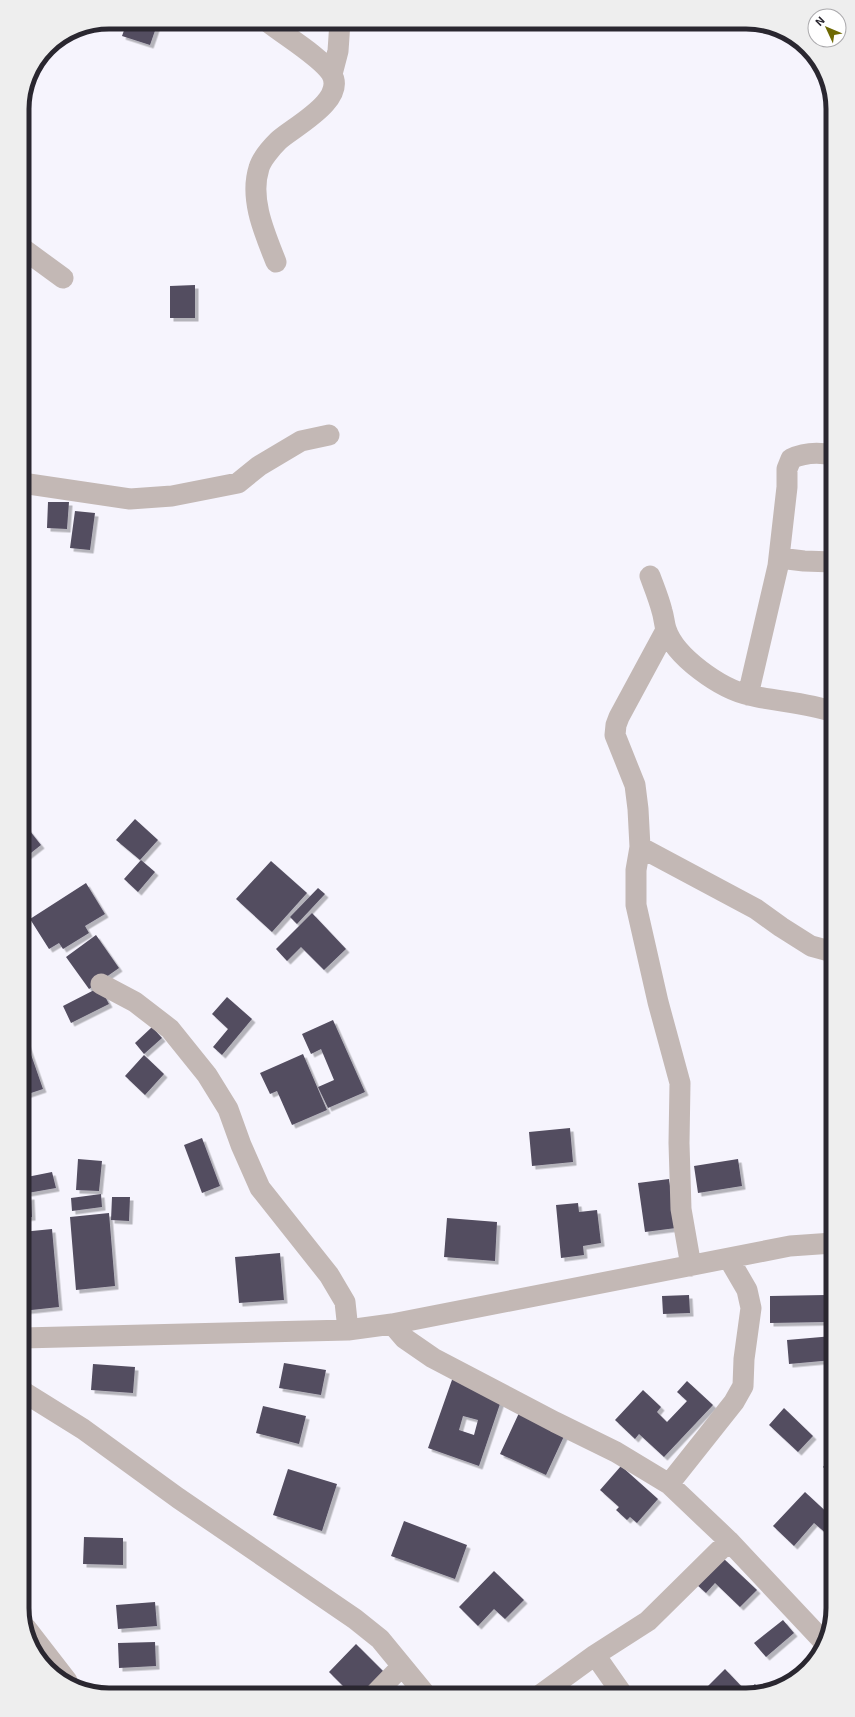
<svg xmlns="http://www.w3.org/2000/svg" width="855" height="1717" font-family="'Exo 2',sans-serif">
  <defs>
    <filter id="shadow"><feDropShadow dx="3.5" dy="3.5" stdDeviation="0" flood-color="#0004"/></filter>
  </defs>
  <rect width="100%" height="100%" fill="#f6f4fd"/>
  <!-- building -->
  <path fill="#534d60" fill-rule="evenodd" filter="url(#shadow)" d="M127,22H158L150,45L122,36Z
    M24,94V112H22V103Z
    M195,285V318H170V286Z
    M48,502H69L67,529L47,528Z
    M75,511L95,513L90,550L70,548Z
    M135,819L158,840L140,860L116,840Z
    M22,821L41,845L22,860Z
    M141,860L155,872L138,892L124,879Z
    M271,861L307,893L272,932L236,899Z
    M86,883L105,914L85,926L89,933L63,949L59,943L49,949L30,919Z
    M318,888L325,894L297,924L290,917Z
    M312,913L346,949L324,970L301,947L287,961L276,949Z
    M96,935L119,968L89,989L66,957Z
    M100,987L109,1004L71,1023L63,1006Z
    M227,997L252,1019L222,1055L213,1047L228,1029L212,1014Z
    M333,1020L365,1092L328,1108L318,1087L334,1080L321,1049L311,1054L302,1034Z
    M152,1027L162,1038L144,1054L135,1043Z
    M27,1043L43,1089L22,1096V1045Z
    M303,1054L327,1110L292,1125L277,1091L270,1094L260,1073Z
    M144,1055L164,1074L145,1095L125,1076Z
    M570,1128L573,1162L532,1166L529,1132Z
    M202,1138L220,1186L202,1193L184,1145Z
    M78,1159L102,1161L99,1191L76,1190Z
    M738,1159L742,1186L698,1193L694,1166Z
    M52,1172L56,1188L22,1194V1178Z
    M669,1179L676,1228L645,1232L638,1183Z
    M101,1194L102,1207L72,1211L71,1198Z
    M31,1196L32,1217L22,1218V1197Z
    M112,1197H130L129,1221L111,1220Z
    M578,1203L579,1212L597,1210L601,1243L583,1246L584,1255L561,1258L556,1205Z
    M109,1213L115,1286L76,1290L70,1217Z
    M447,1218L497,1222L495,1261L444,1257Z
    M52,1229L59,1307L22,1311V1232Z
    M280,1253L284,1300L239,1303L235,1257Z
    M689,1295L690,1313L663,1314L662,1296Z
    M826,1295V1322L770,1323V1296Z
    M833,1336V1360L789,1364L787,1340Z
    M284,1363L326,1370L321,1395L279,1388Z
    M93,1364L135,1367L133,1393L91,1390Z
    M453,1377L503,1395L479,1466L428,1448ZM463,1416L478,1420L474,1435L459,1430Z
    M687,1381L713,1405L664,1457L639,1434L635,1439L615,1420L643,1390L661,1407L657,1412L667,1422L687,1401L677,1392Z
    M263,1406L306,1416L299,1444L256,1433Z
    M784,1408L813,1436L798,1452L769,1425Z
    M519,1413L565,1434L546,1475L500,1454Z
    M833,1455V1476L823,1467Z
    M621,1466L658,1499L637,1523L630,1517L627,1520L616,1510L619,1507L600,1490Z
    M288,1469L337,1484L322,1531L273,1515Z
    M805,1492L833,1518V1530L828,1535L814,1523L794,1546L773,1526Z
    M404,1521L467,1545L455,1579L391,1556Z
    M84,1537L123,1538V1565L83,1564Z
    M723,1558L757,1590L740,1607L715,1583L706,1593L697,1585Z
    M494,1571L524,1600L505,1619L494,1609L478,1626L459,1607Z
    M155,1602L157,1626L118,1629L116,1605Z
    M783,1620L794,1633L766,1657L754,1643Z
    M155,1642L156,1666L119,1668L118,1643Z
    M356,1644L386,1674L365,1695H352L329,1672Z
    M725,1669L744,1689L737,1695H708L704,1690Z
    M755,1684L762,1692L742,1695Z"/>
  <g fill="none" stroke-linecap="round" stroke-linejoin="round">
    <!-- minor -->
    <path stroke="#c3b8b5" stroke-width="21" d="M268,22C284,35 321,57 331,73C348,100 293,127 278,141C271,148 261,160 259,168C249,199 265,234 276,262
      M332,74L338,51L340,22
      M22,248L63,278
      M22,483L130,499L172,496L238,483L259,466L301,441L329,435
      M779,558L804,561L833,562
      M650,576C654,587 659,599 662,611C664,617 664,623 666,629C675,657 721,689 749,695C777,702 806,702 833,712
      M666,630L619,717L616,725L615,735L635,785L638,809L640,847L636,870V905L658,1002L680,1083L679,1143L681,1209L691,1266
      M748,695L778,566L787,487V469L791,459C805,452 818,452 833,455
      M640,847L756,909L781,927L811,946L833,952
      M101,984L135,1002L170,1029L207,1075L228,1109L241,1145L260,1188L329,1275L345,1302L348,1330
      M392,1324L404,1338L433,1358L555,1422L616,1452L669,1484L729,1541L823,1641
      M22,1338L348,1330L392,1324L790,1246L833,1243
      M22,1391L83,1429L178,1498L355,1619L380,1639L426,1695
      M669,1484L734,1402L743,1386L744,1359L751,1308L747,1290L729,1259
      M26,1628L67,1681
      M595,1655L623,1695
      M374,1695L402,1666
      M540,1695L595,1655L648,1621L729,1541"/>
  </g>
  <!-- crop -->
  <path d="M0 0H855V1717H0ZM109 29H746A80 80 0 0 1 826 109V1608A80 80 0 0 1 746 1688H109A80 80 0 0 1 29 1608V109A80 80 0 0 1 109 29Z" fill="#eee" fill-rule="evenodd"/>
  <path fill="none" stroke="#2a2730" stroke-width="5" d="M109 29H746A80 80 0 0 1 826 109V1608A80 80 0 0 1 746 1688H109A80 80 0 0 1 29 1608V109A80 80 0 0 1 109 29Z"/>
  <!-- north arrow -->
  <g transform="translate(827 28) rotate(314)"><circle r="19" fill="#ffffff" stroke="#aaa9ac"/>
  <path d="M0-3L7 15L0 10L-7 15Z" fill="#6e6903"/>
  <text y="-6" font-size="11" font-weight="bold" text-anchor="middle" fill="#2a2730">N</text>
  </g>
</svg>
